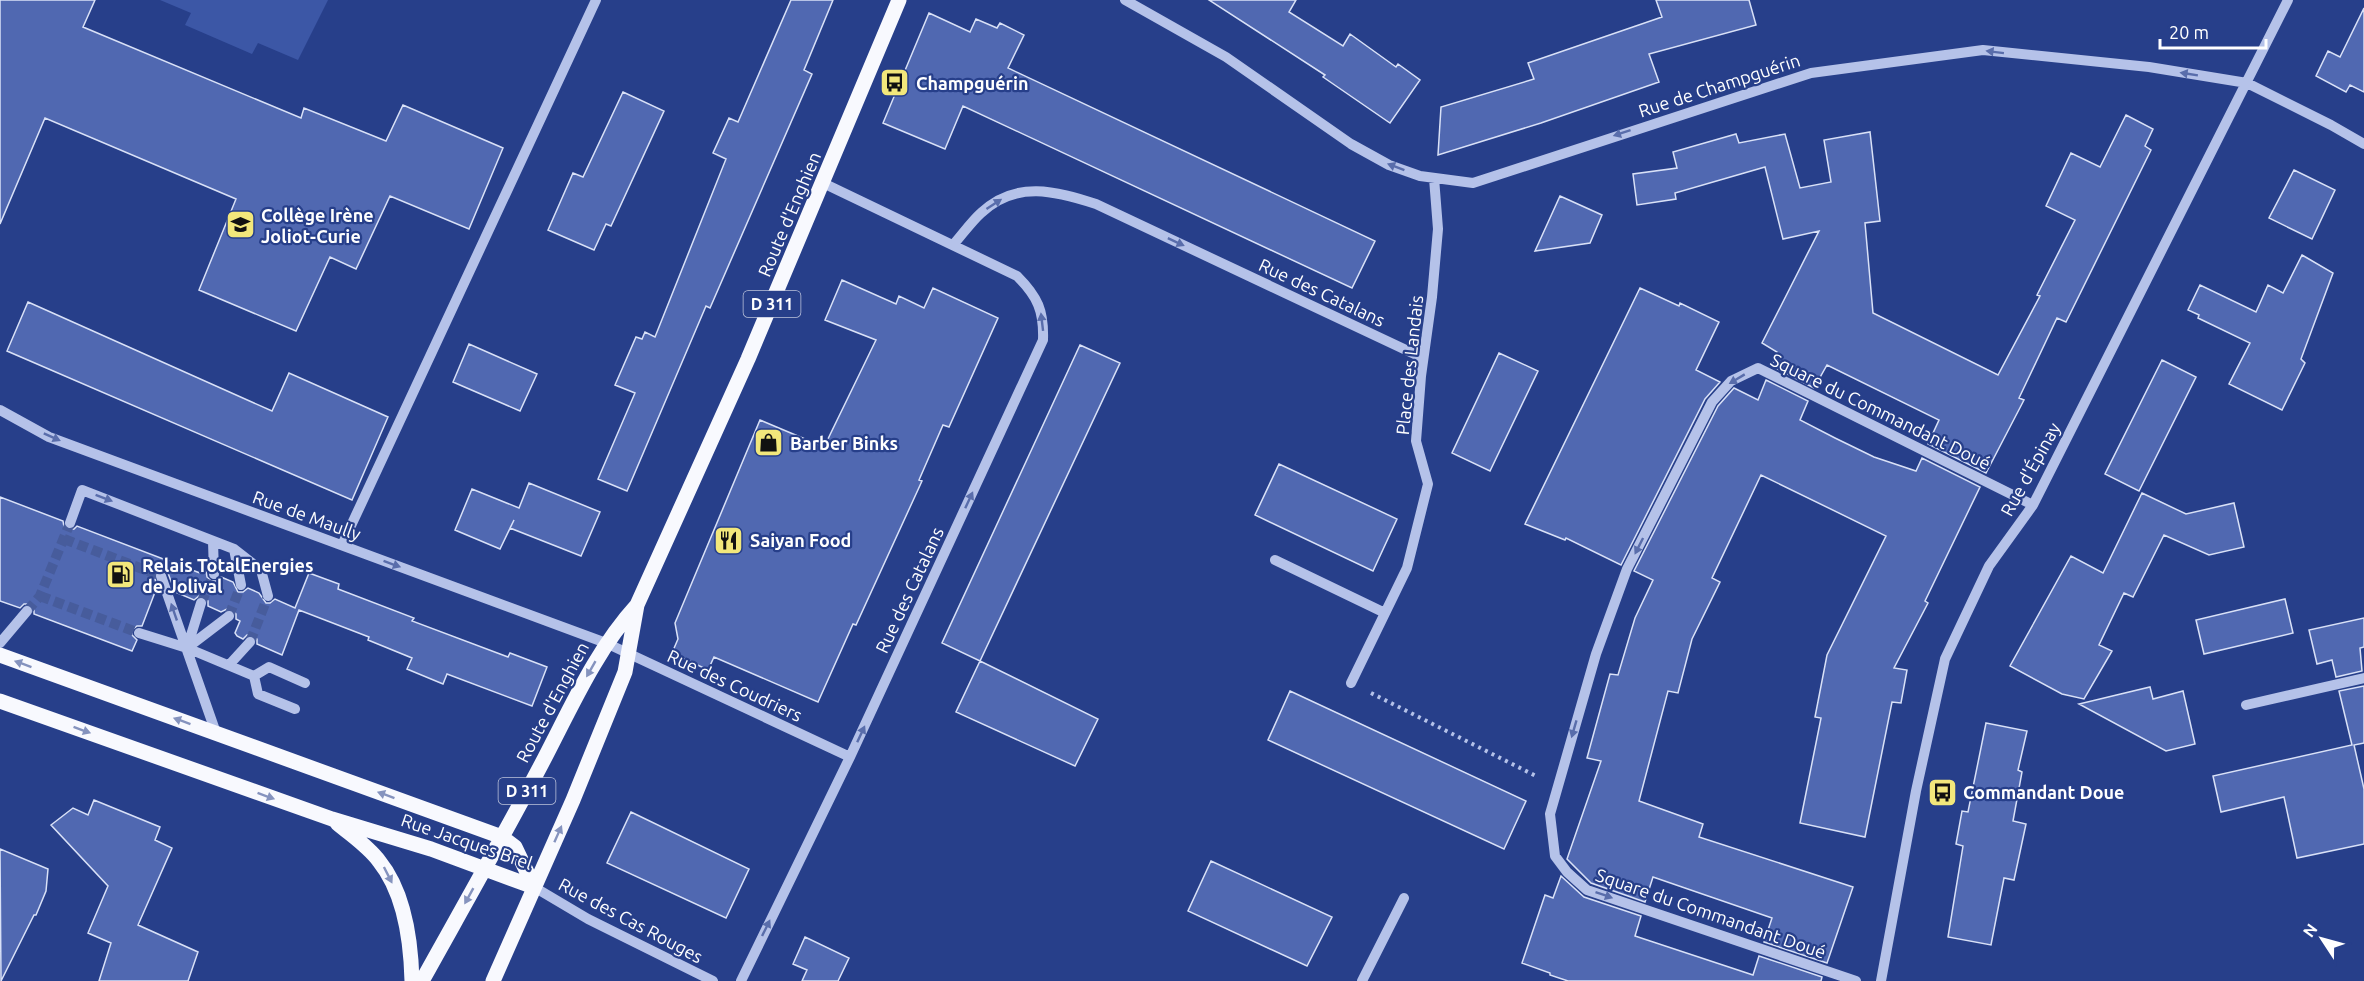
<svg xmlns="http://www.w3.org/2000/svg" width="2364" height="981" font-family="Ubuntu,sans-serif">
  <rect width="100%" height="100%" fill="#273f8a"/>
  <!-- green -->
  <path fill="#3c57a6" d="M160,0H328L298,60L258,43L252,54L185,25L191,13Z"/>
  <!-- building -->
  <path fill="#5068b1" stroke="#d9e1f7" stroke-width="1.5" d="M0,0H95L83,27L301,118L304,108L386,141L403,105L503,148L469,229L390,196L356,269L330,257L296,331L199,290L236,199L45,118L0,224Z
    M791,0H833L804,70L812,74L710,308L706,306L627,491L598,479L635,393L615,385L636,337L642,339L645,332L655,337L726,159L713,153L729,118L738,122Z
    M1209,0H1296L1289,12L1343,46L1350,34L1396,67L1398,64L1420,80L1390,123L1323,77L1325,75Z
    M1656,0H1749L1756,25L1649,54L1659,82L1541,123L1438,155L1441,107L1534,79L1528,63L1662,17Z
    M2364,8V92L2350,85L2346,92L2316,76L2328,51L2340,57Z
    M929,13L970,32L976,19L997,28L1000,23L1024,35L1008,68L1375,241L1352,288L963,106L945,149L883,123Z
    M623,92L664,111L611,226L606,224L594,250L548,230L573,173L583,177Z
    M2126,115L2153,129L2145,146L2151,150L2066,322L2057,318L2019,398L2024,400L1986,473L1928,444L1939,420L1827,365L1814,388L1772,366L1777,352L1762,343L1819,231L1783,239L1765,167L1675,193L1676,199L1637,205L1633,174L1677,168L1673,152L1736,134L1739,143L1785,134L1800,188L1831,182L1824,140L1870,132L1880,221L1865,223L1873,313L1998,375L2040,296L2037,295L2075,220L2046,206L2071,153L2100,167Z
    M2294,170L2335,190L2312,239L2269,218Z
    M1560,196L1602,215L1590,243L1535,251Z
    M2302,255L2333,273L2301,359L2305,363L2282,410L2229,384L2250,343L2198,318L2199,315L2188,310L2200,285L2256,312L2268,285L2283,293Z
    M842,280L896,304L899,296L924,308L933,288L998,318L949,427L943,425L919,480L922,481L856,625L853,624L818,702L714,657L708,670L672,653L678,639L675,623L760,420L824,447L876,340L825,320Z
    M1640,288L1679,306L1680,303L1719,322L1696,370L1720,382L1705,399L1621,565L1566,538L1565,540L1525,524Z
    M28,302L272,411L289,373L388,417L352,500L7,351Z
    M469,344L537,374L520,411L453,382Z
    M1080,345L1120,363L980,661L942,643Z
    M1499,353L1538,371L1490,471L1452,453Z
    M2162,360L2196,377L2139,491L2105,474Z
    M1766,380L1808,401L1800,420L1835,438L1874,457L1916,471L1922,458L1980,487L1925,601L1928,603L1894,668L1907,670L1901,703L1892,702L1865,837L1800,823L1821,718L1815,717L1827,655L1886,536L1761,475L1712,578L1720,582L1692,639L1678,693L1668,691L1639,801L1703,824L1699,837L1853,887L1827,963L1764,942L1772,918L1653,877L1645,902L1591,883L1567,859L1601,761L1587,758L1610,674L1618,675L1635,618L1653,580L1634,571L1718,406L1734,388L1758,400Z
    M1279,464L1397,519L1373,571L1255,515Z
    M529,483L600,512L581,556L510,528L514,520L500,549L455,530L472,489L519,508Z
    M2142,493L2186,514L2234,503L2244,547L2209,555L2164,535L2133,597L2124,593L2099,645L2112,651L2084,699L2062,694L2010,666L2071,556L2103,573Z
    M0,497L63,521L64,527L68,530L74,529L77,526L200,573L202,569L206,571L207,577L211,581H217L221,577L233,582L238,592H243L248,588L259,593L266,603H270L275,599L295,608L309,573L339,584L338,589L414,618L412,621L508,657L510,653L547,667L532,706L447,674L443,684L407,669L412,658L368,640L369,637L299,610L282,655L257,644V639L252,635H247L243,639L237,636L235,633L240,621L236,619V614L232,609H227L221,612L208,606V601L204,596H199L194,600L175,592L168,573L162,569L156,571L154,574L157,587L142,626H137L132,630V635L137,640L132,651L34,614V608L29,604H24L20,608L0,601Z
    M2285,599L2293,633L2204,654L2196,620Z
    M2364,618V647L2360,648L2362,671L2336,677L2332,660L2317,664L2309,630Z
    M980,661L1098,719L1075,766L956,712Z
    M2364,686V743L2354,745L2364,789V844L2297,858L2284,797L2221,812L2213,776L2352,745L2339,691Z
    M2150,687L2153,699L2183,691L2195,744L2166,751L2079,704Z
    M1290,691L1526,801L1504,849L1268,740Z
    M1986,723L2027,731L2018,770L2022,772L2013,821L2026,824L2014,880L2004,878L1991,945L1948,937L1963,846L1956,844L1962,811L1968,812Z
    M94,800L160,827L155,840L172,848L138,925L198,952L188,981H99L111,943L88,933L108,886L51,825L73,808L88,815Z
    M631,812L749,869L726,918L607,863Z
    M0,849L48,869L46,891L36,915H34L1,981Z
    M1211,861L1332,917L1307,966L1188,911Z
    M1561,876L1584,897L1641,916L1635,936L1753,975L1759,956L1822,977L1821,981H1568L1550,975V973L1522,963L1545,895L1553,898Z
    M805,937L849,958L838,981H802L807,970L793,964Z"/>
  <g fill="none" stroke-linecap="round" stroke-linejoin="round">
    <!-- minor-tunnel -->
    <path stroke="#475c9c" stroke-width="10" stroke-dasharray="10 5" stroke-linecap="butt" d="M64,539L161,576
      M40,596L139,633
      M201,603L214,574
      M27,611L40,596L70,523
      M229,616L241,585
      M250,642L268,596"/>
    <!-- path -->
    <path stroke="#b5c2e9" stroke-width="4" stroke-dasharray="3 4.5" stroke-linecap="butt" d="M1371,693L1538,777"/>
    <!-- minor -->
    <path stroke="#b5c2e9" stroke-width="10" d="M1125,0L1226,57L1351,144L1389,165L1420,176L1473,183L1811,73L1983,50L2149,67L2247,83L2331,125L2364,144
      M953,245C962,235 971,222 981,213C1016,180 1056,191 1096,204L1423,358
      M0,410L49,437L606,643L850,757
      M70,523L82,490L234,549L261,570L268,596
      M213,541L214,574
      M342,545L596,0
      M234,549L241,585
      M1275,560L1385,613
      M161,576L216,733
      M139,633L187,648L254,676
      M0,643L27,611
      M187,648L229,616
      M187,648L201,603
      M229,665L250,642
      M1351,683L1407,568L1428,484L1416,441L1421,376L1432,297L1438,229L1434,178
      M2246,705L2364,678
      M295,709L258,694L254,676L269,667L305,683
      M534,887L588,919L713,981
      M741,981L850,757L1043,340C1044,311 1038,297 1017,276L823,183
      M1362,981L1404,898
      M1856,981L1587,890L1567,872L1555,856L1550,814L1596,654L1627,569L1712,402L1731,381L1758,368L2033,505
      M1881,981L1916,791L1945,659L1989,566L2033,505L2288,0"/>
    <!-- major -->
    <path stroke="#f8f9fe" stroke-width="15" d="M0,655L502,837L515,847L534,887
      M0,701L332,819L431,849L534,887
      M337,823C351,835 368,846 379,861C405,893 411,941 412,981
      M422,981C462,909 503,837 541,765C570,710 595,651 637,605
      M493,981L573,800L625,672L637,605L748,359L899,0"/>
  </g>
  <!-- one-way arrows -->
  <defs><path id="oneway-solid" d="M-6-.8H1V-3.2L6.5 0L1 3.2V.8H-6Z" transform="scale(1.5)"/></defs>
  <g fill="#596dab">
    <use href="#oneway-solid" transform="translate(1995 52) rotate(-173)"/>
    <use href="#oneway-solid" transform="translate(2189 74) rotate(-171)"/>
    <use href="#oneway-solid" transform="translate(1622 133) rotate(162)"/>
    <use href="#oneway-solid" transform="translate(1396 167) rotate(-159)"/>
    <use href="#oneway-solid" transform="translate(994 204) rotate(-33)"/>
    <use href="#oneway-solid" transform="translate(1176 242) rotate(25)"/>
    <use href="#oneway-solid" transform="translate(1042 322) rotate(-97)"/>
    <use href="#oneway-solid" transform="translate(1737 379) rotate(149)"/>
    <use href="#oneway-solid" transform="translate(52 437) rotate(24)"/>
    <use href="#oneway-solid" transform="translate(104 498) rotate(21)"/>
    <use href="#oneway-solid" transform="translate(969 500) rotate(-65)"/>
    <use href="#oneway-solid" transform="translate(1639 546) rotate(117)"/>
    <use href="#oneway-solid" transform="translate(392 564) rotate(20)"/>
    <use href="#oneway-solid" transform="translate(174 612) rotate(-109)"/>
    <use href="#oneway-solid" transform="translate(1574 729) rotate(106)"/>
    <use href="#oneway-solid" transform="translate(861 734) rotate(-65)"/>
    <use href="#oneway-solid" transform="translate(1604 895) rotate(19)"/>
    <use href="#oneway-solid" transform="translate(766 928) rotate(-64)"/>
  </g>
  <g fill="#8593be">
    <use href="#oneway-solid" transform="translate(23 664) rotate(-160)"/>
    <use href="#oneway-solid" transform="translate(591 669) rotate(120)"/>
    <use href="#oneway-solid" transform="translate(182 721) rotate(-160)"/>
    <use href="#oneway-solid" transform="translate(82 730) rotate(20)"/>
    <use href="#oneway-solid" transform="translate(386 795) rotate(-160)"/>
    <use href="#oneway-solid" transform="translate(266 796) rotate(20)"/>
    <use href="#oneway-solid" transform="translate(558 834) rotate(-66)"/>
    <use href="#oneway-solid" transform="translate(388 875) rotate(63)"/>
    <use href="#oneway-solid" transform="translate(469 896) rotate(119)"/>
  </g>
  <!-- icons -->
  <defs>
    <symbol id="bus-square" viewBox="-11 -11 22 22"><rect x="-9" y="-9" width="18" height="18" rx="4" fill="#f2e77b" stroke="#273f8a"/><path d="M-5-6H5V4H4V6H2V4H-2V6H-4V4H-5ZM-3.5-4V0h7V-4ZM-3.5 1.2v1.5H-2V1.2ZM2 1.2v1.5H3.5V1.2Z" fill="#111"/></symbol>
    <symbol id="school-square" viewBox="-11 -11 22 22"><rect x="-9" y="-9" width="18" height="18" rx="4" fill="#f2e77b" stroke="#273f8a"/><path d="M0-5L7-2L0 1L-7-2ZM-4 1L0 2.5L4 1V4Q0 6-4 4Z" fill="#111"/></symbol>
    <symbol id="shop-square" viewBox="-11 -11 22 22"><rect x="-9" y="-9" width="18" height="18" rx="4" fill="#f2e77b" stroke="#273f8a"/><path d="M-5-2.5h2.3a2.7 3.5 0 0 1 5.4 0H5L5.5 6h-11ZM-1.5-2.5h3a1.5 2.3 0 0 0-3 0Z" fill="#111"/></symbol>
    <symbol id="restaurant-square" viewBox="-11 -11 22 22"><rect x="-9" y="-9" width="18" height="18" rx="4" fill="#f2e77b" stroke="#273f8a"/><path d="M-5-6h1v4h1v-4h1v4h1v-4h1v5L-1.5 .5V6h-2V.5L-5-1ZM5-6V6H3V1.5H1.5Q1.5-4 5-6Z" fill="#111"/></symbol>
    <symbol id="fuel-square" viewBox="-11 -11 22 22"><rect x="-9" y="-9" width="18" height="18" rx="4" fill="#f2e77b" stroke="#273f8a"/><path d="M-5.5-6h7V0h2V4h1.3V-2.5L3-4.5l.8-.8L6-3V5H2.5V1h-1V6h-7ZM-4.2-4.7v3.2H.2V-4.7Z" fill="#111"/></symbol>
  </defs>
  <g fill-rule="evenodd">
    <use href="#bus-square" x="878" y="66" width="33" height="33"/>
    <use href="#school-square" x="224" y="208" width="33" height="33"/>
    <use href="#shop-square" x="752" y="426" width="33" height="33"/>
    <use href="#restaurant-square" x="712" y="524" width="33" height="33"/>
    <use href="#fuel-square" x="104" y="558" width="33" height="33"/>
    <use href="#bus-square" x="1926" y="776" width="33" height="33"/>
  </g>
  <g text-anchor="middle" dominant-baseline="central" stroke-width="4.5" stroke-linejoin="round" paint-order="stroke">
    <!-- shield labels -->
    <g fill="#273f8a" stroke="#bec5dc" stroke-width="1.5">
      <rect x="743.5" y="291" width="57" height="26" rx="4.5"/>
      <rect x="498.5" y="778" width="57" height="26" rx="4.5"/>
    </g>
    <g font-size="16" font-weight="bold" fill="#fff">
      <text x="772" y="304">D 311</text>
      <text x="527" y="791">D 311</text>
    </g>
    <!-- poi labels -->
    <g font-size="18" font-weight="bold" fill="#fff" stroke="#273f8a" text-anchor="start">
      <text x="916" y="83">Champguérin</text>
      <text x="261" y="215">Collège Irène<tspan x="261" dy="21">Joliot-Curie</tspan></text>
      <text x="790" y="443">Barber Binks</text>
      <text x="750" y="540">Saiyan Food</text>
      <text x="142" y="565">Relais TotalEnergies<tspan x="142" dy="21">de Jolival</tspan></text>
      <text x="1963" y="792">Commandant Doue</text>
    </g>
    <!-- street labels -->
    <g font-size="18" fill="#fff" stroke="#273f8a">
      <text transform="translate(1719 85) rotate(-18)">Rue de Champguérin</text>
      <text transform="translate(789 214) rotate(-67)">Route d'Enghien</text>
      <text transform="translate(1322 292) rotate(25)">Rue des Catalans</text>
      <text transform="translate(1409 365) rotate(-84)">Place des Landais</text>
      <text transform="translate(1881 411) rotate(26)">Square du Commandant Doué</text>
      <text transform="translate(2030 469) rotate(-61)">Rue d'Épinay</text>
      <text transform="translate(307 515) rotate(20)">Rue de Maully</text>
      <text transform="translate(909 590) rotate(-65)">Rue des Catalans</text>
      <text transform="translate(735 685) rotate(25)">Rue des Coudriers</text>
      <text transform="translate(552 702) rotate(-62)">Route d'Enghien</text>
      <text transform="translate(467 841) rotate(19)">Rue Jacques Brel</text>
      <text transform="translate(1711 913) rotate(19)">Square du Commandant Doué</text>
      <text transform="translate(631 920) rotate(28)">Rue des Cas Rouges</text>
    </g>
  </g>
  <!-- north arrow -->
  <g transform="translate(2322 939) rotate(306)" stroke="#273f8a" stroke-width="4.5" paint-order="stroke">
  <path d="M0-4.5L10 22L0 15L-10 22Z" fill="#ffffff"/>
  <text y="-9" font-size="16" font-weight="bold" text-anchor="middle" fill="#ffffff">N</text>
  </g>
  <!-- scale -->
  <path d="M2160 39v9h106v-9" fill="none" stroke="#ffffff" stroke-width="3"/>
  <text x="2169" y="39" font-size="18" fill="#ffffff" stroke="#273f8a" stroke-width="4.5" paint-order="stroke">20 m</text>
</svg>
